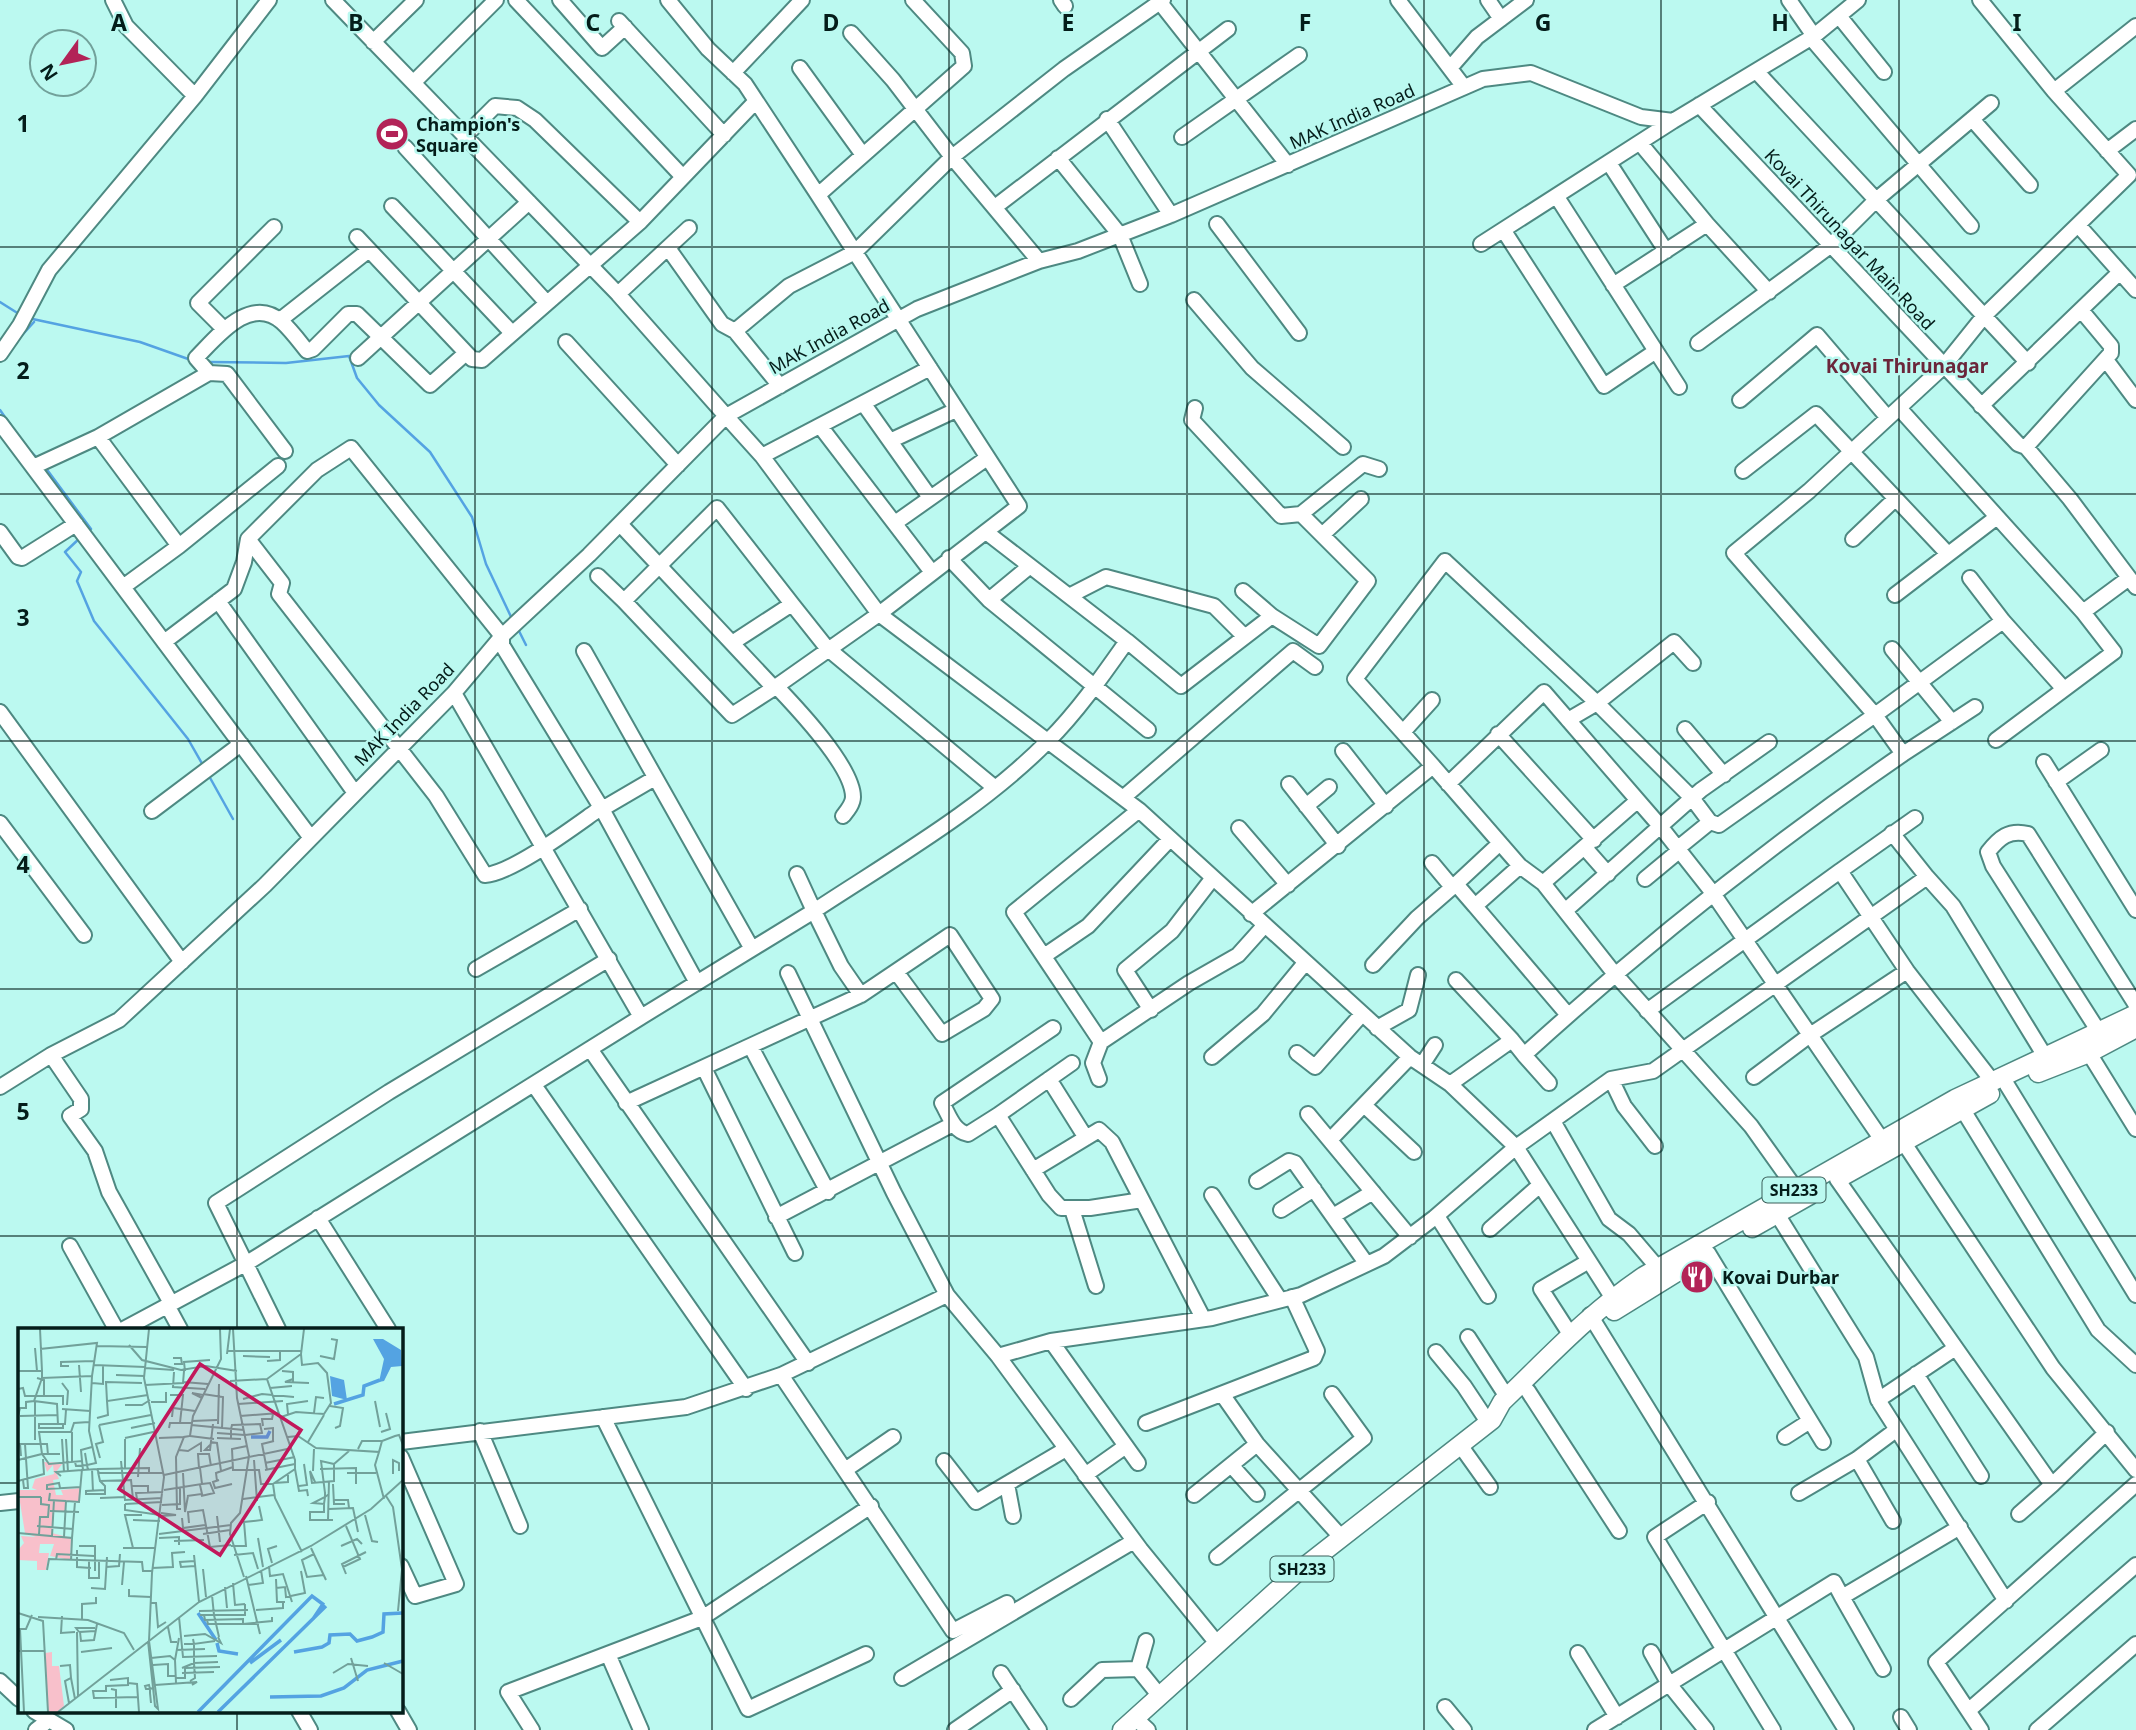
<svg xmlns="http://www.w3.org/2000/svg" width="2136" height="1730" font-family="'Noto Sans',sans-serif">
  <rect width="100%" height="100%" fill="#bbf9f0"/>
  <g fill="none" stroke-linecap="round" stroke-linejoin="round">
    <!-- stream -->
    <path stroke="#54a3e2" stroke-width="2.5" d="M0,302L19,314
      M28,318L140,342L191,360
      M14,344L34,322
      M208,362L286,363L349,356L357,378L379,405L430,452L472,517L486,564L513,621
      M0,410L12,427
      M28,449L38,459
      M45,467L91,529L89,531
      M81,537L65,552L81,572L77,581L94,621L188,739L204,767
      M518,629L526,645
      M209,776L233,819"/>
    <defs>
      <path id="minor" d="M113,0L126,26L195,96
        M333,0L618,294L726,416L762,456L879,614L1139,810L1410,1057L1450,1084L1516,1147L1612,1297
        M516,0L683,177
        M560,0L602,48L625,27
        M668,0L708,49L745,84L818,195
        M1061,0L1065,6
        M1158,0L1288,165
        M1398,0L1464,87
        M1488,0L1501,19
        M1789,0L1814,36
        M1980,0L2054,91L2129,175L1984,316L1943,367L1809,491L1734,553L1875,715L2003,621
        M1839,16L1884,72
        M619,21L724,135
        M851,33L893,80L952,157L1039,261
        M1811,38L1971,226
        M373,42L416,0
        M800,68L863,155
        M1450,68L1477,37L1526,0
        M1756,71L2028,363
        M733,73L802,0
        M414,82L496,0
        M2054,91L2136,26
        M1699,105L2018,444L2026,447L2070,499L2136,587
        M1107,119L1171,215
        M1972,119L2030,185
        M464,137L495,106L517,108L535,120L640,222
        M1182,137L1299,55
        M1640,143L1707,224L1769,292
        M405,147L547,303
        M2107,151L2136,129
        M1058,158L1120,235L1140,284
        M1609,163L1666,251
        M1557,197L1679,387
        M392,206L512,333
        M995,207L1228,29
        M1217,224L1299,333
        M2078,225L2136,290
        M1504,231L1604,386L1656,351
        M357,237L472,359L482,360L640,222L756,101
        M1481,244L1673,121
        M668,248L722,324L735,331L780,386
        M1613,285L1707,224
        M618,294L689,228
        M1194,300L1252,368L1343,447
        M280,320L369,250
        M224,329L198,303L274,227
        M735,331L789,286L855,252L952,157L1064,69L1163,0
        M566,342L678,465
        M1698,343L1830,246L1876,200L1991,103
        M0,354L20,325L49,270L195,96L269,0
        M358,358L529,202
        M2106,360L2136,400
        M1740,400L1817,335L1888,418
        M863,403L929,496
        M1981,406L2120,272
        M1195,408L1192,420L1281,516L1301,514L1368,581L1319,646L1272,616L1243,591
        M1899,408L2083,612L2114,652L1996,740
        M0,423L311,838
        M820,426L931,571
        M98,437L209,373
        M892,440L956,410
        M2026,447L2111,353V346L2081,310
        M285,451L227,374L209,373L196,358C217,337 250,294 282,322C291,330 299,341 307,351L313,349L348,314H357L430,385L466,353
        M762,456L930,368
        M33,467L98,437L179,546L278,466
        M1743,471L1816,414L1948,554
        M1301,514L1363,464L1379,469
        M895,523L987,458
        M620,524L774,688L879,614L1019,506L818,195L964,66L962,53L913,0
        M0,532L18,557L22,558L76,524
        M986,532L1127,641L1181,686L1272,616
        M1322,535L1361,499
        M1853,539L1895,499
        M949,558L989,600
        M1030,566L989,600L1148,730
        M598,576L624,601L717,508L792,604L732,643
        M1970,578L2003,621L2063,688
        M123,587L179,546
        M1895,595L1997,517
        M1069,596L1106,577L1214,606L1243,635
        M218,601L355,793
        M624,601L732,715L774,688
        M792,604L827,648L994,787
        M2083,612L2129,578
        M164,642L234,589L244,562L248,539
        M1892,649L1952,722
        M584,651L752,949
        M1693,663L1674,642L1597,703L1692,798L1710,822
        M776,686C797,708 853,767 853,797C853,804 847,811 843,816
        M0,712L182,962
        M1685,729L1724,775
        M1404,731L1432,700
        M1498,734L1594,840
        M1343,751L1386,806
        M1903,754L1975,707
        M2044,762L2136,910
        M1433,766L1355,679L1445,561L1597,703L1568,720
        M655,778L602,809L595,812C571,829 512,873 485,875L436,796L279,594L282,583L248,539L317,470L351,448L502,636V645L602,809L697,983
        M2056,782L2101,750
        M1289,784L1338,846
        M1448,784L1544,692L1660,826L1712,892L1882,1140
        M1124,797L1293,651L1315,667
        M1306,806L1329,787
        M1139,810L1014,912L1101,1042L1189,983L1238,955L1264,926
        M152,811L241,744
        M0,823L84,935
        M1239,828L1288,885
        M1585,848L1608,874
        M1432,863L1452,887
        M1520,866L1475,906L1568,1015
        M1840,871L1915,818
        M1927,877L1953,906L2046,1058
        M1645,879L1680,850
        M1543,883L1637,801
        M1475,906L1456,884L1500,843
        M1566,910L1701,790L1769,742
        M1251,914L1433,766L1520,866L1543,883L1614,973L1751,1126L1796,1189
        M1044,956L1088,926L1170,839
        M1373,965L1417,918L1456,884
        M476,969L580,909
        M788,973L894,1193L947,1295
        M1456,980L1512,1040
        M861,995L841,966L814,911C893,859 981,809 1048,741C1078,711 1103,675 1127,641
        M1151,1010L1125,970L1172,931L1212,879
        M1647,1011L1840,871L1907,971L1993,1082
        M641,1017L814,911L797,874
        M1053,1028L942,1103C949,1115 953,1131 968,1134L998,1115L1049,1195L1061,1208H1090L1142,1200L1203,1318
        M1377,1028L1409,1010L1418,975
        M2099,1032L1993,866L1988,852C1999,838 2009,829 2028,834L2136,1005
        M751,1047L828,1192
        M590,1049L808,1363
        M1297,1053L1315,1067L1362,1014
        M2089,1053L2136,1129
        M51,1055L81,1099V1109L70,1116L95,1151L109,1192L171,1303
        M1524,1055L1549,1083
        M1212,1057L1263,1014L1305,963
        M1422,1065L1435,1045
        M704,1068L795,1253
        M1754,1077L1810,1035L1907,971
        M1049,1079L1086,1138
        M1099,1079L1093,1063L1101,1042
        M1611,1079L1624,1106L1655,1146
        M1450,1084L1512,1040L1524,1055C1644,946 1769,846 1903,754L1875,715L1719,825L1710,822L1678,848
        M534,1085L746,1389
        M2007,1085L2136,1295
        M0,1087L51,1055L119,1020L265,885L454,693L502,636L589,555L726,416L917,309L1039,261L1078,251L1171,215L1483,79L1531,73L1641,117L1673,121L1814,36L1858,0
        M626,1103L861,995L950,935L992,999L984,1009L942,1034L897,973
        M1364,1105L1414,1152
        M1963,1110L2098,1330L2136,1365
        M1308,1114L1410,1237
        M998,1115L1072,1063
        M1553,1121L1609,1219L1629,1234L1658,1268
        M1330,1140L1410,1057
        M1904,1143L2053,1368L2136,1470
        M1033,1170L1099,1130L1112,1142L1142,1200
        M1837,1179L2052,1485L2107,1432
        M1257,1181L1289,1161L1295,1163L1366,1263
        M1212,1195L1280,1300
        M1072,1209L1096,1286
        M1281,1210L1314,1189
        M1777,1214L1866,1357L1878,1400
        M1333,1216L1373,1192
        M1437,1216L1488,1296
        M776,1217L953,1124
        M318,1218L388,1329
        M1490,1229L1540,1185
        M70,1246L116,1329
        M1708,1253L1823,1442
        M167,1305L180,1329
        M1590,1315L1846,1730
        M124,1329L247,1263L641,1017L454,693
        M278,1329L216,1203L389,1092L609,959
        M1570,1334L1541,1289L1589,1261
        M1468,1337L1507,1397
        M1051,1341L1138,1463
        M1954,1349L1878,1400L2006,1601
        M1436,1352L1464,1386L1488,1422
        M998,1356L1141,1550L1216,1642
        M1916,1374L1981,1476
        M781,1375L953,1631L1007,1603
        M1528,1391L1619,1531
        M1222,1394L1257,1444L1341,1537
        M603,1417L748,1709L866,1654
        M1146,1423L1314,1358L1317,1351L1292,1297
        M480,1431L520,1526
        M1785,1437L1810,1421
        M401,1442L686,1407L781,1375L947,1295L998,1356L1051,1341L1212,1318L1301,1295L1384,1256L1434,1218L1516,1147L1611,1079L1653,1071L1927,877L1892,833
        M1460,1445L1490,1487
        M401,1457L456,1584L415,1596L401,1566
        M1857,1459L1893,1521
        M944,1461L976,1502L1066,1449
        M1231,1465L1257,1494
        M845,1470L893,1437
        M1085,1475L1126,1446
        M1007,1484L1013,1516
        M1799,1493L1857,1459L1896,1430
        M1194,1495L1257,1444
        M1708,1502L1655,1537L1773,1730
        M0,1503L19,1501
        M2019,1514L2052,1485
        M1217,1557L1364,1438L1332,1394
        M1651,1652L1669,1684L1706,1730
        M1578,1653L1617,1717
        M608,1654L641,1730
        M1138,1669L1159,1695
        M1883,1669L1842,1597L1960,1527
        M1001,1673L1039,1730
        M902,1678L1134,1541
        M0,1681L19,1699
        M1071,1699L1102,1670L1138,1669L1146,1641
        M1445,1707L1464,1730
        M1969,1710L2136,1565
        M34,1711L66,1730
        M299,1711L310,1730
        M398,1711L409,1730
        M1901,1717L1909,1730
        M1135,1718L1148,1730
        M36,1730L49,1720
        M532,1730L508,1692L702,1618L871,1506
        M955,1730L1013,1690
        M1595,1730L1834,1582L1842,1597
        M1981,1730L1936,1662L2136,1484
        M2037,1730L2136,1644"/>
      <path id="major" d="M2038,1073L2089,1053L2136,1028
        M1843,1176L1990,1094
        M1752,1228L1810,1195
        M1614,1311L1703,1256
        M1122,1730L1295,1574L1492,1420L1502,1402C1549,1357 1589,1313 1644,1276L1955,1099L2136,1014"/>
    </defs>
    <!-- minor casing -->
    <use href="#minor" stroke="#4e8982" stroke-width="18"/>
    <!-- major casing -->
    <use href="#major" stroke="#4e8982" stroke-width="21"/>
    <!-- minor -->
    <use href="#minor" stroke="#fff" stroke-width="14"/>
    <!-- major -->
    <use href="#major" stroke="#fff" stroke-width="18"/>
  </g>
  <!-- grid -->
  <path fill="none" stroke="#041d1a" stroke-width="2" stroke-opacity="0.55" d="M237,0V1329M475,0V1730M712,0V1730M949,0V1730M1187,0V1730M1424,0V1730M1661,0V1730M1899,0V1730M0,247H2136M0,494H2136M0,741H2136M0,989H2136M0,1236H2136M0,1483H19M401,1483H2136M237,1711V1730"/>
  <!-- icons -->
  <defs>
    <symbol id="stadium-disc" viewBox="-11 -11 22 22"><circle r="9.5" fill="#b22357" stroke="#bbf9f0"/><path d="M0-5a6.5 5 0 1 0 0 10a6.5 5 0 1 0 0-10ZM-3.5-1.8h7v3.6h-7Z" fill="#fff"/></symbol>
    <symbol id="restaurant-disc" viewBox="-11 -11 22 22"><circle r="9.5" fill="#b22357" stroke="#bbf9f0"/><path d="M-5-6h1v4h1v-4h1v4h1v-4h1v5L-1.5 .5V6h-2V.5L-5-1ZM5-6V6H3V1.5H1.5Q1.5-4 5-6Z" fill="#fff"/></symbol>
  </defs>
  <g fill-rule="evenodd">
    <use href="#stadium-disc" x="373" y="115" width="38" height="38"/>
    <use href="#restaurant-disc" x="1678" y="1258" width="38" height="38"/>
  </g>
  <g text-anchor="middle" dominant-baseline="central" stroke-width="5" stroke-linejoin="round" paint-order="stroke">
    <!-- shield labels -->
    <g fill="#bbf9f0" stroke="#3b5f5a" stroke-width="2">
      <rect x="1762.5" y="1177.5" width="63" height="25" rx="5"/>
      <rect x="1270.5" y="1556.5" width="63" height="25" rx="5"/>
    </g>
    <g font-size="16" font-weight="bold" fill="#041d1a">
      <text x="1794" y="1190">SH233</text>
      <text x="1302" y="1569">SH233</text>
    </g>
    <!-- street labels -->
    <g font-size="18" fill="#041d1a" stroke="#bbf9f0">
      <text transform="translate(1352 116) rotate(-24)">MAK India Road</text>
      <text transform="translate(1850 239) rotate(47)">Kovai Thirunagar Main Road</text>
      <text transform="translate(829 336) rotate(-29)">MAK India Road</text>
      <text transform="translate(404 714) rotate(-46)">MAK India Road</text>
    </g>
    <!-- poi labels -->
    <g font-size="18" font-weight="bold" fill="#041d1a" stroke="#bbf9f0" text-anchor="start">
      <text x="416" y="124">Champion's<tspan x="416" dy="21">Square</tspan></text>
      <text x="1722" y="1277">Kovai Durbar</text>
    </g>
    <!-- neighbourhood labels -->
    <g font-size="19" font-weight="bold" fill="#6b263a" stroke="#bbf9f0">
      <text x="1907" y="366">Kovai Thirunagar</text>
    </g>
  </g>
  <!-- overview -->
  <g transform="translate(18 1328)">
    <rect width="385" height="385" fill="#bbf9f0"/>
    <path d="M26,134L45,135L38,144L41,151L35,152L38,167H45L43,162L63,160L61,174L48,173L47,183H36L34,205L53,210L52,232L32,228L36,216H22L21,225H31L28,242H19V233L0,232V216L1,221L6,215L3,208L18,209L7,205L0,162H19L14,160L17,151L36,146L35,137L29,144ZM34,324V338H41L46,378L39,384H30L27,325Z" fill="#f8c0cb"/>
    <path d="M355,11H365L383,22L384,38L373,39L366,53L361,54L366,31ZM312,48L326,52L329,72L314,68Z" fill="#54a3e2"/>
    <path fill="none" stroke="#54a3e2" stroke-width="3.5" d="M316,76L345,67L346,58L362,52M233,109H249L252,103M180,285L198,312M295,291L305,276L302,284M199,315L201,323L220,326M276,324L304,319L311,315L312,307L332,306L339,313L354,309L365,304L366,286L385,285M232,335L263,312M252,369L303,368L326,360L349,342L385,333M180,384L294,268L306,277M200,384L308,278"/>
    <path fill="none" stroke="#72a19a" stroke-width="2" d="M22,1L24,43M215,1L219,70L231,128L222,185L213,195L212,206L226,249M111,17L124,32L163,42L188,38L219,43M79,18L129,19M17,20L19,43M22,21L79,15L74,48M209,23H284M209,26L212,1M225,28L252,29M302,28L316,31L319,12L313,11M155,30H163L164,36H156M249,33L262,32V23M61,37L63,64M76,37L127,39M51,38H43V34L76,33M127,40L156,42M0,43H24V50L74,48L71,103L78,135L69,137L70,142M167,43L166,34L192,32M264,43L275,44V54M156,44L155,59L187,61M98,47L126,48M19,50L26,52V69M275,51L267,54L291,55M212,53L249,51M165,54L190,56M44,55L50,63L49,77M74,55L85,56V37M127,57L165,55L166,43M252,60L274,58M0,61L5,60L7,68H45V77M185,66L205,69L204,101M152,67H165L162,95M184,70L174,65L185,67M225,71L244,66L276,69M16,73L39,76L40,97M89,73L88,54L124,55M357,73L362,99M133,74H148V64M220,76L265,73M107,77H124L132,72M312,78L325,80L322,98L317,100M44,81L72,83M296,85L298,69L306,70M270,86L269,76L290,73M0,88L2,80H8V74L16,73L24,50M2,88L40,87M222,88L261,85M154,89L155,80L177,83M263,89L278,84L306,86L313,75L309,45L300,35L284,37L283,26M79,90L90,87L89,73L130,67M174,93L199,92M45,96V100H21V96H47L48,82M200,96L201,56M81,97L133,87M81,97L85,114L78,116L82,130M173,97L226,102M245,98L244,91H254L255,86M113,100L137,95M151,100L152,95H173M246,101L255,100V114M363,104L372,101L368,85M199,105L227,107L244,105L242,96L214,97L213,101V110M172,108L196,111M270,109L280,108L298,120L361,124L357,137L366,171M107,110L140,103M141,110L166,109M199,110L223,111M44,111L46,144M48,111L50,144M107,111V141M17,112V74M192,114L199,115L203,143M290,114L306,87M192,117L187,122H192L195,96M229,118L214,121L215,142H241L243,156H255M340,121L344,113H364M161,122L170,123L183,115V124M361,124L364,113L377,108L381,107L385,117M42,126H24L21,104H53L56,95L71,94M3,128L2,116H29L30,127M0,132L24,126L31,136L64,133L65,142L79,141L81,145H146M236,132L239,173M64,133L63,122L74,119M103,133L107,172L144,170M54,134V104M57,134L58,138L69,137L67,125M247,135L277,129M181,140L180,126H191L193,138M74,141L75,164M79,141L131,140V144M277,141L281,163L289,162L290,168M302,141L338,140V156M247,142L277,136M249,142L244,116L256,113M295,143L296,121M80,144L82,153L113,152L115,171M165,145L167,184L170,168M329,145H358M375,146V132L381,135V143M146,147L274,120M43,148L38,144L64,142M120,149L122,120M5,152L6,160H10L7,116M201,152L195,154L197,160L214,156M0,153L26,146L25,131M82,153L87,158V166H68V163L87,162M199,153L198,145L215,139M311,153L310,192H315M297,154L292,143L294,155L316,153V136L331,123M256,155L270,154V147M315,156L316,176H327M113,158H130V165M281,158L289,157L286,136M42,160L41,155L29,157V161L63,159M146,162L184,156L182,140M307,164V169L306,176L295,175L307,169L311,166M32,165L31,172L48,173M307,165L303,133L316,136M169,168L184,166L182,157M183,168L196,165L192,155L184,156M368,168L375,179L384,241L380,283M0,169H23M82,170L107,169M119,171L118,165L145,164M225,171L256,167M315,172H330L331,180M107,176V182L142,187M107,176L144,174M306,176V184H292V192H310M144,177L162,176V160M163,181H159L158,129L166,109L172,108L175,88L203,31L202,1M311,181L335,180L340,204M32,183L61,184M347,187L354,213L360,214M143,188L158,187L143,185M199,188L202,214M164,190L165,200L187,197M115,192L142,193M171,195L170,184L185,182L192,219L213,217M19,198L55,201M0,205L54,210L53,233M141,206L213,197M185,206L212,202M21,207L22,189H30L31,177L23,176V169M34,208L36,172M46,209L48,173L61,174L64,141M54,210L57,174M141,210L161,209V217M240,210L245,239M156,213L186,212M61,218H77V243M213,218H228L226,194L244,192L241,178M323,218L339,211L344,216M105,220H138M115,220L107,187H124M293,220L308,252M59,222V239L73,240M284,224L257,170L255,156L277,141V132L249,51L283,26L286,1M296,226L284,232L289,249L306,247M176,227L181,274M216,227L235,225L240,241M38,232L39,226L76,228M71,233V250H81V234M177,233L162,234L163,239L177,238M254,235L250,221L259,218M251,238L252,248L265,246L274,274M88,239L101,238L102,226M325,239L342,231L328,198M134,240L155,239L154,225L167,224M185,241L188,269M29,242L31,231L124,234L125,243H134M328,246L324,236L348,224M228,248L242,306M258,251L259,274H267M215,255L217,277L227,276M104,257L106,234M230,257L245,255L243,242M207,259L209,280M73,260L87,261L89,229M258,260L267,259L268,269L287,265L283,243M111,261V268L133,269M194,267L196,287H227V276M133,275H138L140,299L148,294M238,282L265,280V274M181,283L230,282M0,285L25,293L30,384M182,287H196L201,309M186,287L187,292L225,291V296H190L189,292M44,288L43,305L57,304M20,289L70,292L106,305L116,322M161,289L165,329L199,328M64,291V276L78,275V269M241,296H225L254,293V289M150,299L153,314H159M77,303L62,304L63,313L76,312L79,296M59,304L60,368M61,304L58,300H77M166,308L187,306L203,315L200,309M175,311L176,316L197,313M130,313L137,378L140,381L131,313M131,313L134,245L146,149L126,50L131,1M166,316H176V335L200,334M158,322L187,321M0,323H26M63,324L94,320M133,330L152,328L157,332L158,355M333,330L340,353M157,332L161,310M366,335L385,346M135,337L150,336V348H158M42,338L52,337L53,350L47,353L51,375M164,340L176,335L177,350L172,353M164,345L196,344M315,345L330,336L350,338M53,350L57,371M158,350H167V340L202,339M92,352L110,350V357L88,358V363H75L76,370L120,369M110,355L119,356L121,384M137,357L179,354L174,357M93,361L98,362V380M133,375L132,365V361L131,357L127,358L128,361H132L135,360M6,384L2,301H8L14,287M40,384L181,274L293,218L353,181L385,152"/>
    <path fill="#c2185b" fill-opacity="0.15" stroke="#c2185b" stroke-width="3.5" d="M182,36L283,102L202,227L101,161Z"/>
    <rect width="385" height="385" fill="none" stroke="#041d1a" stroke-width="3.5"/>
  </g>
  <g font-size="23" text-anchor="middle" font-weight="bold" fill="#041d1a" stroke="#bbf9f0" stroke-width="5" stroke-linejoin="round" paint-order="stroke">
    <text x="119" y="31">A</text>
    <text x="356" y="31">B</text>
    <text x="593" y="31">C</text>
    <text x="831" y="31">D</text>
    <text x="1068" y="31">E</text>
    <text x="1305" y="31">F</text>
    <text x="1543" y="31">G</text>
    <text x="1780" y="31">H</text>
    <text x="2017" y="31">I</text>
    <text x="23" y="132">1</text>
    <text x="23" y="379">2</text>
    <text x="23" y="626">3</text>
    <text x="23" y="873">4</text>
    <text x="23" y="1120">5</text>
  </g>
  <!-- north arrow -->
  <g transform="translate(63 63) rotate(237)"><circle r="33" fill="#bbf9f0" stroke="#72a19a" stroke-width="2"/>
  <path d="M0-5L12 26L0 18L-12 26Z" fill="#b22357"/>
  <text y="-10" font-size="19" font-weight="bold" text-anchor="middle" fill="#041d1a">N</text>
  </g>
</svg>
